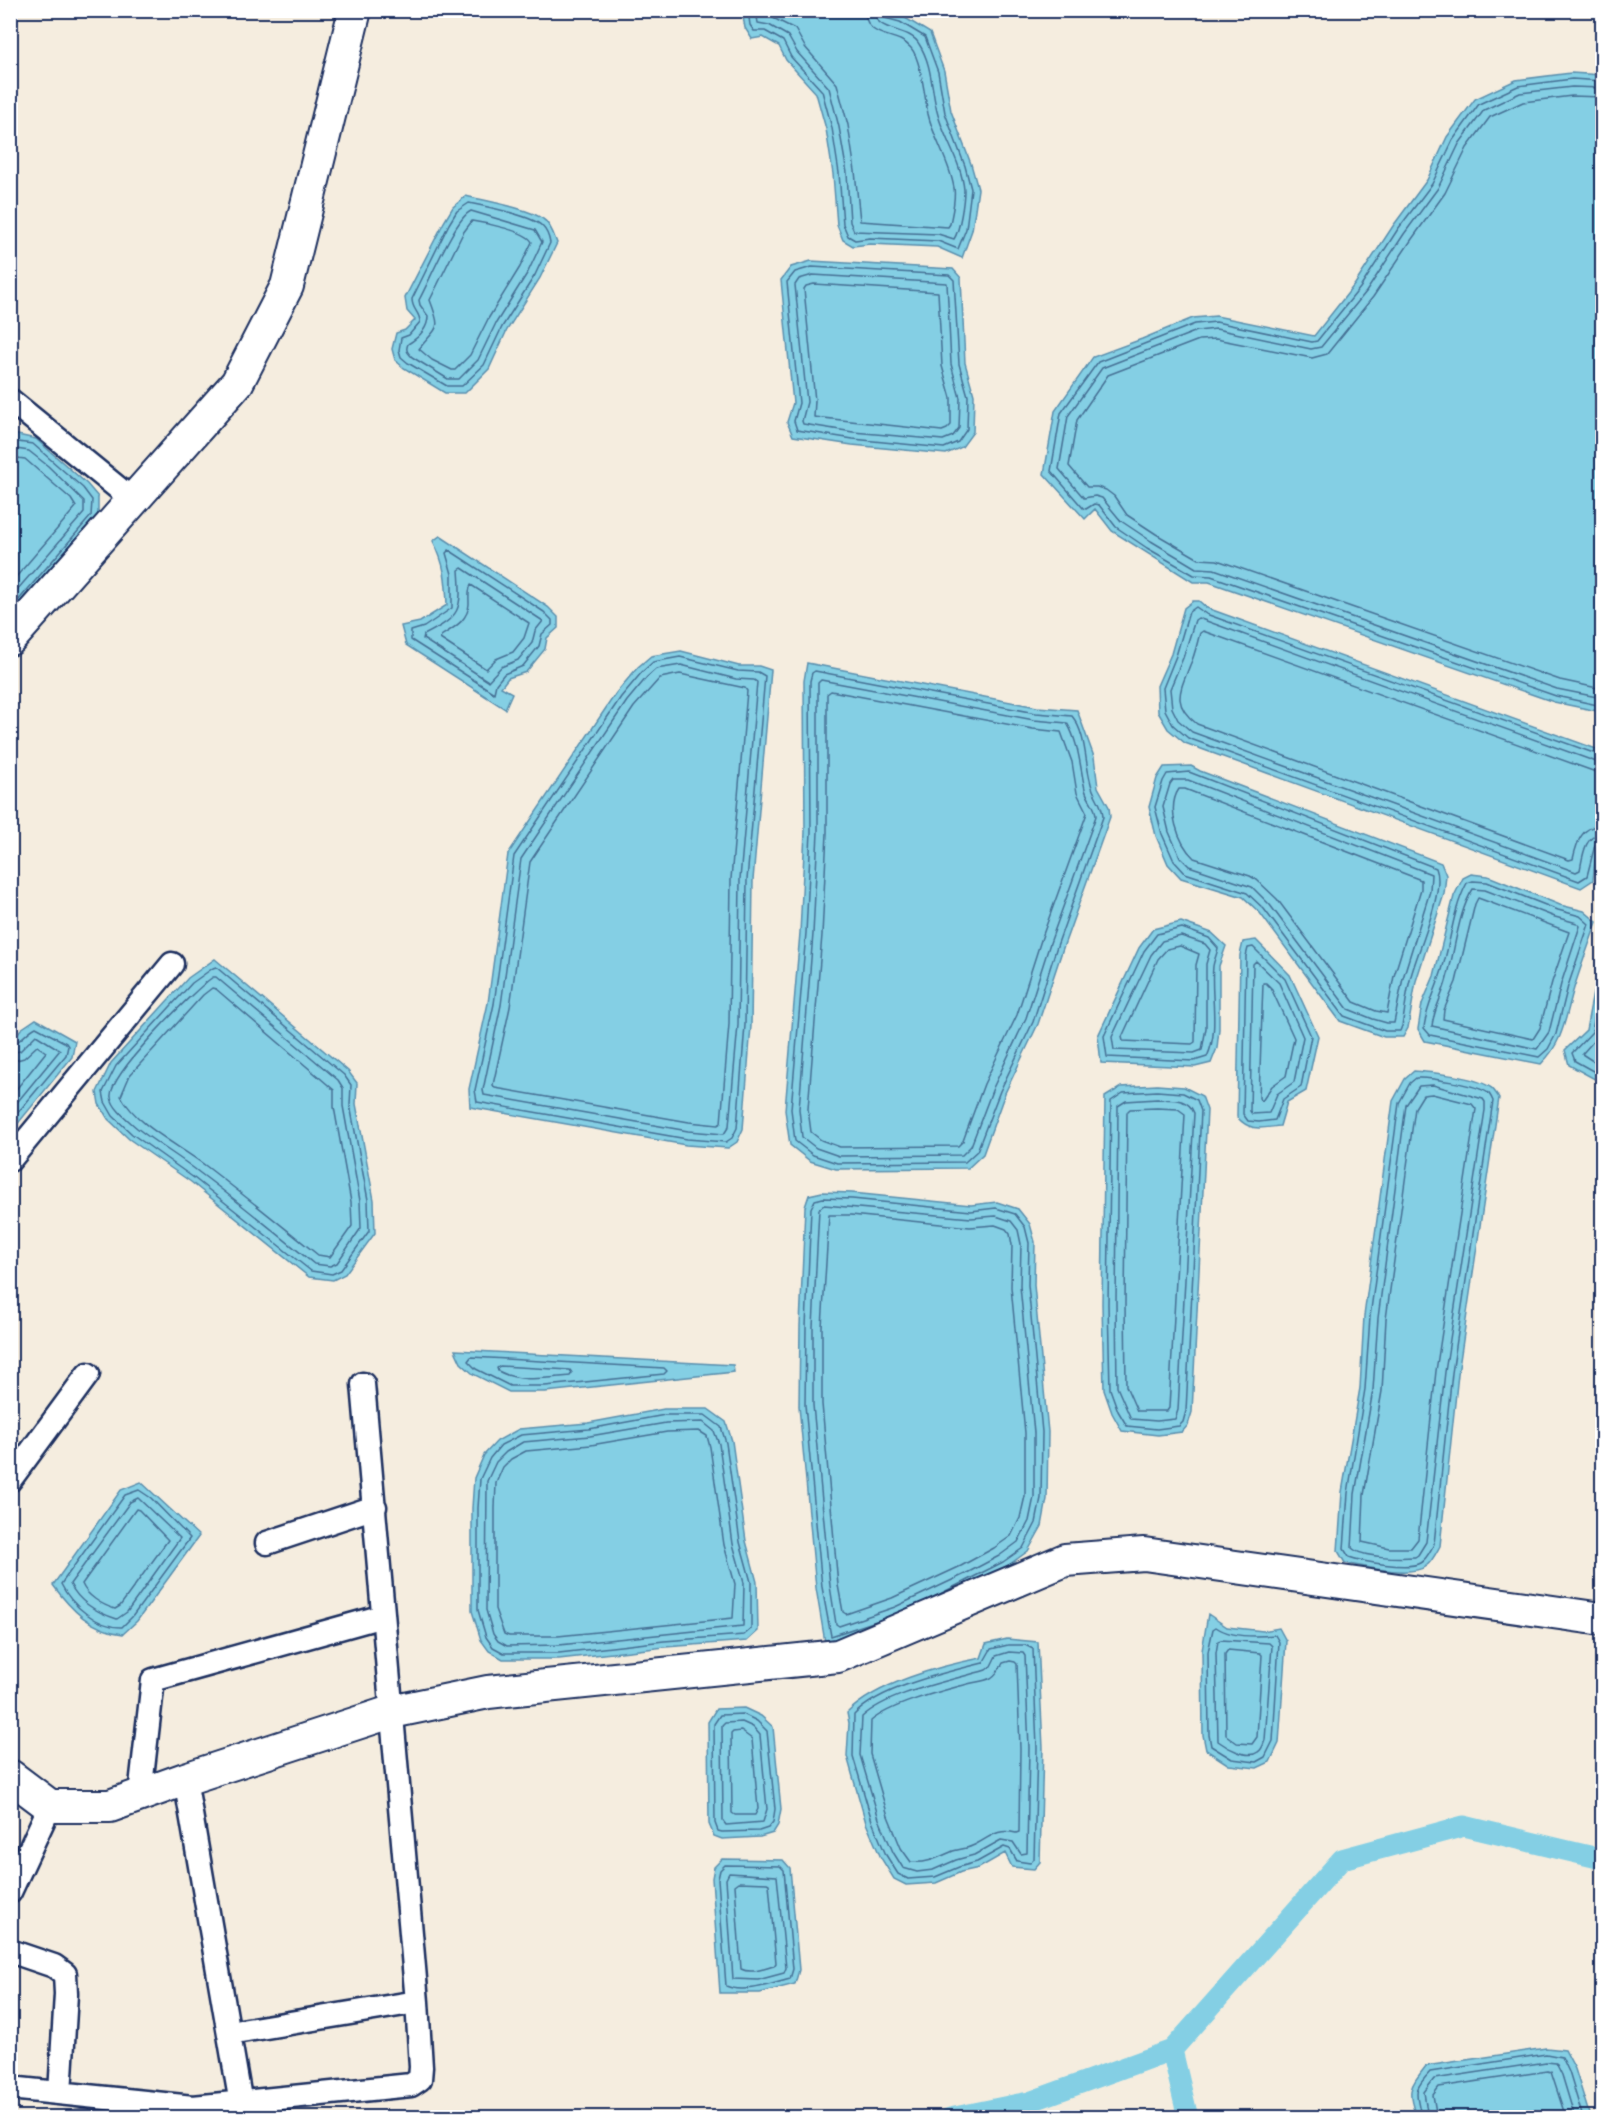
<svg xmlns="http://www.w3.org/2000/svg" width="1613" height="2128" font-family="Sriracha,sans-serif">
  <rect width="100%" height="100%" fill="#f5eddf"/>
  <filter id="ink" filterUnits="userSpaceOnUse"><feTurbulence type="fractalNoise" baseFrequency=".0167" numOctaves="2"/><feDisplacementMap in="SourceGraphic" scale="12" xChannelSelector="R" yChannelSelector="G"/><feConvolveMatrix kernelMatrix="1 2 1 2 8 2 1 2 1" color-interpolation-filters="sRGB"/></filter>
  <g filter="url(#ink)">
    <!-- water -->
    <path fill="#84cfe4" stroke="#5a8fae" stroke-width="1.5" d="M742,11H882L902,16L930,33L944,71L951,111L971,164L978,189L972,230L962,258L937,247L870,244L853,246L843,240L837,225L833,174L826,129L816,93L786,60L779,46L763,37L752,39L745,28Z
      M1571,73L1602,75V712L1554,702L1209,582H1193L1112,531L1095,509L1085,519L1044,474L1055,411L1093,357L1142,339L1193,318L1216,316L1314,336L1355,284L1393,226L1427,180L1447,137L1475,99L1516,80Z
      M466,196C486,201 527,208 543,219C550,223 554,235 557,243L540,278L507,330L489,369L465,393H445L404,368L395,360L392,349L396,333L405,330L415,320L407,311L405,298L444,222L453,207Z
      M811,261L953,269L961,278L965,363L974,395L973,432L962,447L946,454L852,445L793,436L787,422L793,403L781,280L791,267Z
      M13,434L36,439L87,484L98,497V518L11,619L10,437Z
      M440,536L548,607L558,617V628L547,638L545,649L526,672L508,678L501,687L512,693L505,709L406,645L401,626L420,622L447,605C446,580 445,564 433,541Z
      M1193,601H1199L1207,608L1602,751V840L1595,861L1593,880L1581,888L1185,743L1168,729L1158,712L1157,686L1171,654L1184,608Z
      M681,651L739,666H759L771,670L753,880L751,1026L743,1129L737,1142L728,1148L686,1145L470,1107L469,1089L488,1003L508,854L616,693L638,667L651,656Z
      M807,663L1037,707L1077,710L1094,757L1098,787L1109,807L1110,817L1063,948L1038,1024L1005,1093L983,1154L968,1168L836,1169L810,1161L790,1145L785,1110L800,933L805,832L804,681Z
      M1191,766L1200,771L1441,863L1446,875L1444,894L1416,981L1408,1028L1403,1037H1384L1340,1021L1260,913L1243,897L1181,878L1168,864L1156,836L1149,807L1157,778L1164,767Z
      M1471,874L1488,876L1560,905L1584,911L1597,922C1589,944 1581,966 1574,988C1565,1018 1564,1041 1541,1064L1425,1041L1418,1029L1422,1004L1434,976L1454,896L1463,878Z
      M1181,922L1212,933L1226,946L1219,966V1029L1217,1048L1211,1063L1195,1067L1101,1063L1098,1036L1139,948L1153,929Z
      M1256,940L1290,975L1318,1036L1306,1091L1287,1102L1280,1126C1261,1128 1250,1132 1237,1117L1240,955L1243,942Z
      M215,959L348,1071L357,1083L356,1104L374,1200L375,1233L345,1274L333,1280L309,1277L191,1182L129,1139L108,1119L99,1104L97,1092L111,1063L188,978Z
      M1602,985V1083L1569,1065L1565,1050L1586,1030L1593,993Z
      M36,1019L75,1041L72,1057L11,1132V1042L21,1029Z
      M1414,1071C1433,1072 1475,1077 1490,1087C1494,1089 1497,1095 1499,1098L1458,1374L1440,1546C1436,1553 1432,1562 1426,1566C1412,1578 1363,1567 1345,1563L1338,1551L1342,1492L1360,1388L1364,1316L1393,1101L1405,1079Z
      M1157,1085L1184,1087L1202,1096L1207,1110L1192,1412L1188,1425L1182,1432L1158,1435L1122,1431L1112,1413L1104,1390L1102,1304L1105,1097L1121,1087Z
      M822,1192L852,1193L971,1205L997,1202L1018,1209L1030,1224L1035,1242L1034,1285L1048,1432L1047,1499L1042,1526L1028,1551L1006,1567L971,1586L831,1644L825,1642L816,1588L799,1406L800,1326L805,1207L809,1195Z
      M455,1350L733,1365L734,1372L545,1392H509L473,1374L461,1363Z
      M664,1409H708L726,1422L732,1441L746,1541L757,1582L758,1631L747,1641L665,1647L559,1659H503L489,1651L481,1640L472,1611V1508L474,1478L484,1455L497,1441L519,1429L588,1423Z
      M141,1482L199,1536L137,1621L123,1634C91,1630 71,1610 53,1585L121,1490Z
      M1208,1614L1227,1627L1263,1631L1279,1628L1286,1641L1279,1743L1270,1762L1257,1768L1229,1765L1206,1750L1203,1735L1202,1651Z
      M1007,1639L1038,1642L1043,1748L1040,1862L1034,1869L1012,1867L1005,1853L979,1868L961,1872L936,1883L906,1885L894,1879L881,1858L866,1823L847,1756L849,1723L847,1713C877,1683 939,1666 981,1658L986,1644Z
      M744,1708L761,1716L773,1727L781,1809L778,1825L773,1833L760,1837L722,1839L714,1836L709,1824L708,1722L716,1709Z
      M722,1859L783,1860L790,1868L799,1970L795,1984L760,1993H720L712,1878L714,1867Z
      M1546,2048L1565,2050L1575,2069L1590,2117H1416C1407,2090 1409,2088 1426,2066Z"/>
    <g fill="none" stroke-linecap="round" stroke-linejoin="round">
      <!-- shore -->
      <path stroke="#456f94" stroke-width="1.5" d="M748,10L750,25L754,31H765L783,41L791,57L822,91L832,128L839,173L843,224L848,236L855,240L870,238L938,241L958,249L966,229L971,189L965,166L945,113L938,72L925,37L900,22L885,18L882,10
        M756,10L758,23L769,25L788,36L797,52L829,88L839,127L847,173L850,222L854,231L938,234L954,239C960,230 964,201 964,190C962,164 945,140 938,115C931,92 933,65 919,44C909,26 875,34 874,10
        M765,10L767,15L795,29L805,47L837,84L848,125L855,171L860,221L948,227L950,224C952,213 956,199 954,188C950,162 934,140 928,114C925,99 921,59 911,48C896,30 866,42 865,10
        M1602,81L1572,79L1518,86L1479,104L1453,140L1432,184L1398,229L1360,288L1317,341L1312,342L1216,322L1195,324L1098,362L1061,413L1051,471L1083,508L1086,509L1094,504L1099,505L1116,527L1147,548L1194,575L1211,576L1556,696L1602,706
        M1602,88L1572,87L1520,93L1484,110L1459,144L1438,188L1404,234L1366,292L1321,347L1311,349L1216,329L1197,331L1102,368L1068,416L1059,469L1084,498L1095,496L1102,498L1121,521L1151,541L1196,568L1214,569L1557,689L1602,698
        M1602,97L1572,96L1523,102L1490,117L1467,148L1445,193L1412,239L1373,297L1327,354L1312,358L1216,339L1199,340L1108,375L1077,420L1069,466L1087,487H1097L1106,490L1114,496L1127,515L1156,534L1199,559L1217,560L1560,680L1602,689
        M469,203C484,206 532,216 542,226C546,230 549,237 550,243L535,275L502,327L484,365L462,386H447L408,363L401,357L399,350L401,338L409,335L420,322C420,312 412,310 412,299L449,224L457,211Z
        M471,211L535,230L542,242L528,272L496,323L478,360L459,379H448L412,357C408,353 405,350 408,344C418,338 428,329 428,316L420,305L419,300C429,282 455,218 471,211Z
        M472,221C485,223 527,231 532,242L520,267L488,319L470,355L455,370H452L432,360L419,349C438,325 442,331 430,300L463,233Z
        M812,267L949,275L954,280L959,364L968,396L967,429L958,442L944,448L853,439L797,430L794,421L799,403L787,282L795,272Z
        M813,275L947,283L951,364L960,398L959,428L953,436L943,440L853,432L803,424L802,421L807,402L795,285L799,279Z
        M814,284L938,292L942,366L951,398V425L947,429L942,431L814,417L815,401L804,289L806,286Z
        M10,441L33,444L83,488L92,500L91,516L10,610
        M10,448L29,451L48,466L84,501V513L10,598
        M10,457L25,459L71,499L76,507L10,584
        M449,550L544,612L552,620V625L542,634L539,646L523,666L504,674L496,684L494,693L411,640V631L424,627L452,608V574L446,553Z
        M462,568L543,621L535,631L532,643L518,660L501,667L488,681L423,639L424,635C461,616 462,611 459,570Z
        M471,585L529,623L524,638L513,652L496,659L486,669L440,639L441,636C453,628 468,621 469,604C469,597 468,591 471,585Z
        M680,657L738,671L758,672L765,676L747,880L745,1025L737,1128L732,1138L726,1142L687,1139L477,1102L475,1090L494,1004L514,856L621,697L642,672L653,662Z
        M681,665L736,679L754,680L757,682L740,879L738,1025L729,1126L724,1134L688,1131L484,1095L483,1090L501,1005L521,859L627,701L647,677L656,669Z
        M815,671L1036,713L1072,716C1088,736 1084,767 1093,790C1097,800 1103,806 1103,817L1057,946L1033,1022L1000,1091L977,1151L965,1162L837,1163L813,1155L795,1141L791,1109L806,933L811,832L810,681L812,673Z
        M680,674L745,688L747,691L731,879L729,1024L721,1123L718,1125L689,1122L495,1088L493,1085L510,1007L530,862L634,707L660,678Z
        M821,680L1034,720L1067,723C1079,743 1080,767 1085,789C1087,799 1096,806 1096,816L1050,943L1026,1018L993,1088L971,1146L962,1155L839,1156L816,1148L802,1137L799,1109L813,934L818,832V683Z
        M831,691L1033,729L1061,732L1072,762L1077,793L1087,813L1041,940L1017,1015L984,1084L963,1141L958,1146L840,1147L821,1140L811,1132L808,1109L822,935L827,833V694Z
        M1602,756L1206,614L1196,607L1189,612L1176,656L1163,688L1165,710L1173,725L1188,738L1579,881L1587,876L1595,845L1602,842
        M1602,764L1198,618L1195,620L1183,658L1170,689L1172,708L1178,720L1192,732L1576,872L1580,870C1583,856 1584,835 1602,834
        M1189,772L1436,868C1446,892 1416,953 1410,980C1406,995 1405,1011 1402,1026L1400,1031H1385L1344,1016L1264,909L1247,893L1185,873L1174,861L1162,834L1155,807L1163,781L1167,774Z
        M1602,773L1593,771L1203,631L1200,633C1197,643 1195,655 1190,665C1180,691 1171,704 1197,724L1569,860L1573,859C1577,841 1582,826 1602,825
        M1173,780H1188L1431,874L1430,891L1403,978L1394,1023H1387L1373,1019L1348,1009L1270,905L1252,887L1189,866L1180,857L1169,832L1163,807L1170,784Z
        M1179,789H1185L1421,880V889L1394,976L1387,1013L1376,1011L1354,1002L1277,899L1257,880L1250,876L1194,858C1178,843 1166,808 1179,789Z
        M1473,881L1487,882L1558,910L1580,916L1589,924L1568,986L1556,1034L1548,1049L1539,1057L1430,1035L1424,1028C1426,1009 1433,997 1439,979C1451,947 1451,913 1467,883Z
        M1473,889L1485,890L1555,917L1577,923L1580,926L1561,984L1549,1032L1537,1049L1432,1026C1434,1008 1443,995 1447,978C1455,951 1458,912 1473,889Z
        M1478,898L1569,932L1552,982L1540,1028L1533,1039L1443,1019L1444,1010L1456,982L1475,904Z
        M1182,928L1209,938L1218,948C1217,954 1214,960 1213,966C1210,996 1220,1029 1207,1057L1194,1061L1107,1057L1104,1036L1144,951L1157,934Z
        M1181,936L1205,944L1210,950L1206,964V1028L1202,1050L1194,1053L1114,1050L1112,1037L1151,955L1162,941Z
        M1180,946L1199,954L1196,965L1195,1042L1192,1044L1123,1041L1122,1037L1158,959L1167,949Z
        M1253,947L1285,979L1311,1036L1301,1087L1283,1099L1275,1120L1259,1122L1248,1121L1243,1114L1246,956L1248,948Z
        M1256,961L1279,983L1303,1037L1294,1082L1277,1094L1269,1113L1252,1114L1250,1111L1253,964Z
        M216,967L344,1075L351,1085L350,1105L368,1200L369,1231L341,1270L332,1274L311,1271L194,1178L132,1134L113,1116L105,1102L103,1092L116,1066L192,983L213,968Z
        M213,977H216L338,1080L343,1088V1106L360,1201L361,1228L337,1263L330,1266L314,1264C276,1233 239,1202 200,1173C180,1157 157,1144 137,1128C128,1120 113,1109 111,1097C108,1075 194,990 213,977Z
        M1263,983H1266L1271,988L1294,1038L1286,1076L1272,1086L1262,1101L1259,1098Z
        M212,988L216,989L334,1090V1107L351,1202L352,1226L330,1257L318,1255C281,1225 244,1195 206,1166C179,1145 137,1126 121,1096L130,1075L203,995Z
        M1602,993L1598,997L1592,1032L1572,1053L1575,1061L1602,1076
        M1602,1016L1598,1036L1582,1054L1602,1067
        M10,1045C19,1044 27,1031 36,1027L66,1043L68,1046L66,1055L10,1122
        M10,1053L20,1051L36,1035L60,1050L10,1111
        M10,1062L24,1058L37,1046L46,1052L10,1097
        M1416,1078C1429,1077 1478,1085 1488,1093C1490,1094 1492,1099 1493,1101L1452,1373L1434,1544C1430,1551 1427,1559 1420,1563C1408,1570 1363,1562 1349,1557L1344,1549L1348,1493L1365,1389L1370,1317L1399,1103L1410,1083Z
        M1433,1085L1483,1099L1485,1102V1110L1445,1372L1426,1542L1418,1555L1415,1557C1400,1558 1362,1558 1352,1548L1355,1494L1373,1390L1378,1318L1406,1105L1419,1086Z
        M1157,1091L1183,1093L1197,1100L1201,1111L1186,1411L1183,1422L1179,1426L1157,1429L1127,1426L1118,1411L1110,1389L1108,1304L1111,1101L1123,1093Z
        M1432,1094L1472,1104L1476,1109L1436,1371L1418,1539L1411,1548H1389L1362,1542L1364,1495L1382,1391L1386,1319L1415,1108L1423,1095Z
        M1157,1099C1171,1100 1188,1097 1194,1113L1178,1410L1175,1419L1157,1421L1131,1419L1117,1387L1116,1303L1118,1106L1126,1101Z
        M1157,1108L1178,1109L1185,1114L1169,1408L1167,1411H1137L1126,1386L1125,1303L1127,1112L1130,1109Z
        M824,1205L971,1218L996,1216L1011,1221L1018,1230L1021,1244L1020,1286L1034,1433V1497L1029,1521L1018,1542L999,1556L965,1574L895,1607L839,1626L836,1624L830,1586L813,1405V1327L819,1209Z
        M829,1215H851L970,1227L995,1225L1006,1229L1010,1234L1012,1245L1011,1287L1025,1433V1496L1020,1518L1011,1536L994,1548L961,1566L892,1598L846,1614L843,1612L838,1585L822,1404V1327Z
        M471,1357L664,1368L667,1371L664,1374L545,1386H510L476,1369L468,1361Z
        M500,1366L570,1370L572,1373L570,1376C546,1378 520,1383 498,1371L497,1368Z
        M665,1415H705L721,1427L726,1443L740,1542L751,1582V1629L744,1635L664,1641L559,1653H504L493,1647L486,1637L478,1610V1508L480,1479L490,1458L501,1445L521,1435L589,1429Z
        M703,1422L714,1431L719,1444L733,1544L744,1583L743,1626L559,1645L507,1646L498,1641L493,1634L486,1610L487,1481L496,1462L506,1452L523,1442L590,1436L666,1423Z
        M699,1431L707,1436L710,1447L724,1545L735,1584L733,1618L558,1636H509L504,1634L495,1609V1508L496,1483L503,1467L511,1459L526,1451L591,1445L667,1432Z
        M139,1490L151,1498L190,1538L132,1617L122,1627C98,1628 71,1605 61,1584L125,1495Z
        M138,1498L180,1538L127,1612L117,1619C98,1613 79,1602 70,1584L130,1502Z
        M136,1509L139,1510L168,1540L120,1606L115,1609C102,1605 87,1596 82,1584Z
        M876,1621L831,1636L822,1587L805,1405L806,1327L811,1208L815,1200L823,1198L852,1199L971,1211L996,1208L1015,1214L1025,1227L1029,1243L1028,1285L1042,1432L1041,1498L1036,1523L1023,1548L1003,1562L934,1597
        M1216,1627C1232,1638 1256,1637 1275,1635L1279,1642L1273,1741L1265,1757L1256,1762L1232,1759L1211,1746L1209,1735L1208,1652L1213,1629Z
        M1221,1640L1269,1643L1272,1646L1265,1740C1264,1743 1262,1750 1258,1752C1248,1760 1226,1747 1218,1741L1216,1653L1218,1641Z
        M1008,1645H1025L1033,1649L1037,1748L1034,1859L1030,1863L1017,1861L1010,1849L1004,1847L977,1862L959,1867L935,1877L908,1879L898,1874L886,1855L872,1821L853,1756L854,1715C880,1687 946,1672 983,1663L991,1649Z
        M1228,1650L1260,1653L1262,1655L1257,1737L1252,1744L1237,1743L1226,1735L1225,1654Z
        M1009,1652L1023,1653L1025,1656L1029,1748L1027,1853L1021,1854L1013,1842L1001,1840L974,1855L956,1860L933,1870L917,1872L903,1868L893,1852L879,1819L860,1755L862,1717C889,1692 950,1681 986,1670L991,1666L996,1656Z
        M1010,1661L1015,1662L1017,1664L1020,1749L1019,1832L1016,1833C997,1827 988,1839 972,1846C966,1849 959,1849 953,1851C939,1857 927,1864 911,1862L901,1848L888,1816L870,1754L871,1721C891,1704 938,1692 964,1685C972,1682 983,1682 991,1678C997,1674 1000,1669 1003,1663Z
        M743,1714L757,1721L767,1731L775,1809L773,1822L768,1828L759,1831L722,1832L718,1831L715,1823L714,1724L720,1715Z
        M742,1722L753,1727L760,1735L767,1809L763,1822L726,1825L723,1821L722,1726L725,1723Z
        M741,1731L752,1739L758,1809L755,1815H735L732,1813L731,1734L733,1732Z
        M725,1865L780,1866L784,1870L793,1969L790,1979C771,1984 744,1994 726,1986L718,1879L720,1870Z
        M729,1873L777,1876L786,1968L784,1973L758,1980L733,1979L726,1879Z
        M739,1882L767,1883L769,1884L776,1963L774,1966C763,1969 751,1974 741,1969L735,1885Z
        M1421,2118C1418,2092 1410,2094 1430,2072L1546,2054L1562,2057L1569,2072L1583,2118
        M1428,2118L1424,2092L1434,2079L1546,2062L1556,2063L1562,2075L1575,2118
        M1437,2118L1433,2095L1439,2087L1547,2071L1551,2072L1566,2118"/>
      <!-- canal -->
      <path stroke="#84cfe4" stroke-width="21" d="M1172,2050L1188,2118
        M950,2118L1029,2102L1172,2050L1342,1859L1464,1826L1602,1859"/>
      <defs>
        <path id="street" d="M10,400L134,501
          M10,1160L172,964
          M10,1480L88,1374
          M267,1543L375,1507
          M185,1779L241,2104
          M140,1795L153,1680L383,1616
          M10,1892L50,1806
          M10,1951L54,1966L65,1974L66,1994L60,2093
          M229,2033L417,2002
          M10,2088L193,2107L411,2085L420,2079L421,2067L417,2002L363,1384"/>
        <path id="secondary" d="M10,639L237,383L287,286L355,10
          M10,1776L50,1806H110L185,1779L391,1712L488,1692L838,1656L1065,1560L1144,1554L1602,1619"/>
      </defs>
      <!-- street casing -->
      <use href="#street" stroke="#1b2f5e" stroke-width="27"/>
      <!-- secondary casing -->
      <use href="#secondary" stroke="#1b2f5e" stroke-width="36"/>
      <!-- street -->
      <use href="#street" stroke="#fff" stroke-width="22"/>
      <!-- secondary -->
      <use href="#secondary" stroke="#fff" stroke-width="32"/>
    </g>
  </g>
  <!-- margin -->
  <rect width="1613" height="2128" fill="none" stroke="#fff" stroke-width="36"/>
  <rect x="18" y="18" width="1577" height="2092" fill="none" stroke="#1b2f5e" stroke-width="2" filter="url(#ink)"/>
</svg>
